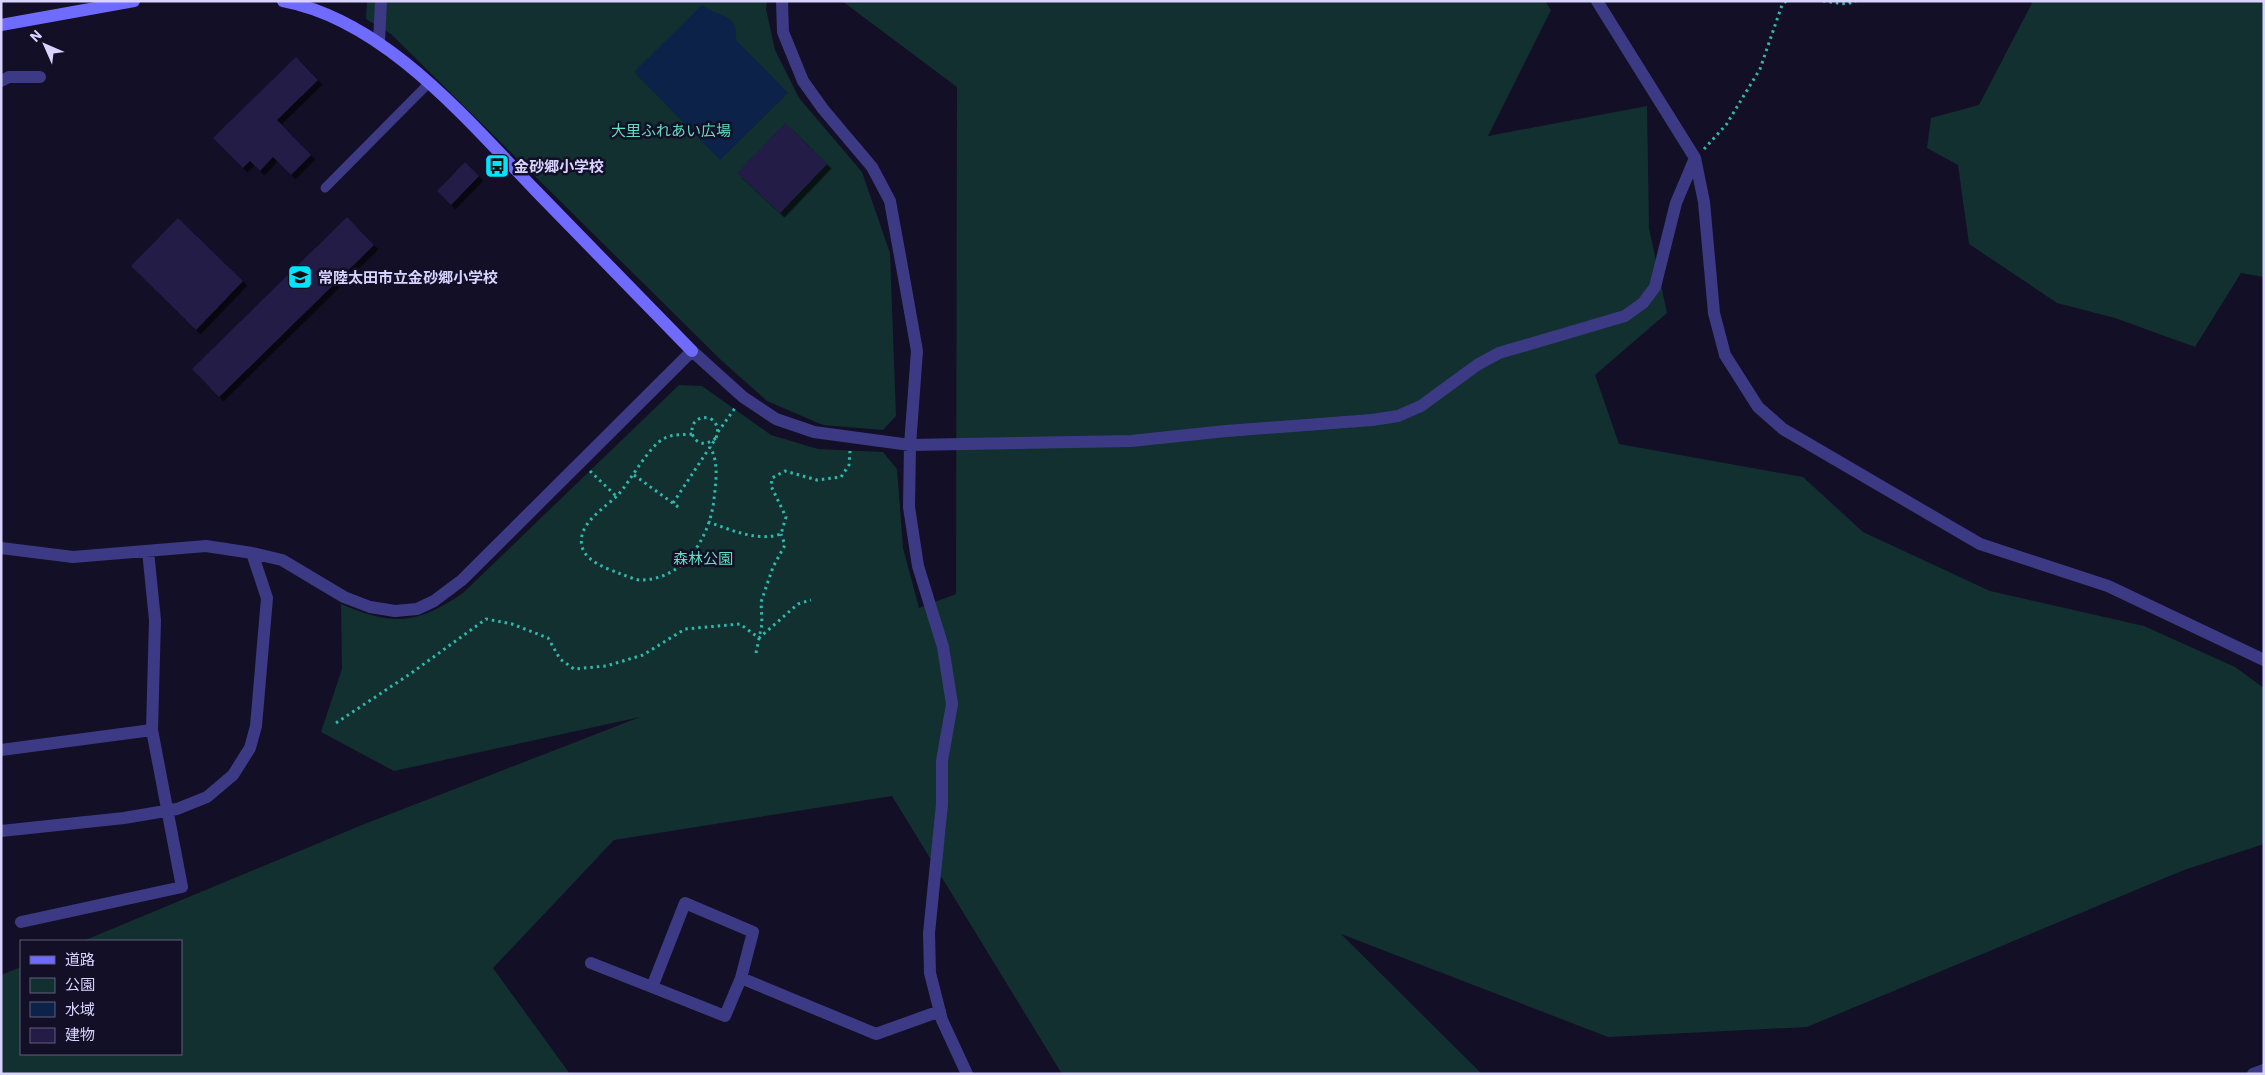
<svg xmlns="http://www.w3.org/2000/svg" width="2265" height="1075" font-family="'IBM Plex Sans','Noto Sans JP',sans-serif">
  <defs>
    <filter id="shadow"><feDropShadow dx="4.5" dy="4.5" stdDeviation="0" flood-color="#0009"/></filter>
  </defs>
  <rect width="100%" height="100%" fill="#130f26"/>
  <!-- green -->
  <path fill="#12302f" d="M367,1H767L766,9L775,50L799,98L862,172L890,253L896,416L883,430L823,425L767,401L722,361L391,34L366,19Z
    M842,1H1545L1551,10L1488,136L1647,106L1649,228L1667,313L1595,375L1619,444L1803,477L1863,532L1990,591L2144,626L2235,667L2264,688V844L2184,870L1807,1027L1608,1037L1341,934L1482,1074H1062L892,796L614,840L493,968L570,1074H1V975L21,967V1054H181V941H83L362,825L640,717L394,771L321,732L342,669L341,604C393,626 416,625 463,593L679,385L702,386L771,435L818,449L883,452L897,469L903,548L919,608L956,594L957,87Z
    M2033,1H2264V277L2241,273L2195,347L2115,318L2057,303L1969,244L1958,165L1927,148L1931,118L1979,105Z"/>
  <!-- water -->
  <path fill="#0c2248" d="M702,5C718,18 738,11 736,40L788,93L720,160L634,72Z"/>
  <!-- building -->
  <path fill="#241b47" filter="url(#shadow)" d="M296,57L318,80L277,120L311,155L291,175L273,157L260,171L250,161L243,168L213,138Z
    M785,123L827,164L780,213L737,173Z
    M465,162L479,176L451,205L437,191Z
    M347,217L374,245L219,397L192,369Z
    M178,218L243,281L196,330L131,266Z"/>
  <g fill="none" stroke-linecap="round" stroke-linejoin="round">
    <!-- path -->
    <path stroke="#2fb8b0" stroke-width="3" stroke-dasharray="2.5 4" stroke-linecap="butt" d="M1823,1L1846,4L1856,1
      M1704,149L1726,125L1760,69L1782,5L1786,1
      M718,432L735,408
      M692,434C683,435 673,434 665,438C649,445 631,481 617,496C606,506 588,518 583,532C574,558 603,567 621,574C628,576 636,581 643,580C685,578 710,537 714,499C716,481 719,462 710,447
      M590,471L616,496
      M634,475L681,509
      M673,503L716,438C719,429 718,424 710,418C698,416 691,422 692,434C697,445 706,446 716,438
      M708,522C732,530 757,542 781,534L786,517L771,486L772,478L785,471L817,480L841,477L849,465L850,451
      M756,653L762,624L761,602L773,567L785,545L781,534
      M336,723L410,674L486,619L512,624L548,638L560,659L574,669L606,666L643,655L685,629L740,624L759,638L798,604L811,600"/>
    <!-- lane -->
    <path stroke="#3d3a85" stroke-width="9" d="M325,188L429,83"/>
    <!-- street -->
    <path stroke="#3d3a85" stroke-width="12" d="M782,1L783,32L803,81L823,109L872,167L890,201L906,289L917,351L910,445L909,507L918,566L943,647L952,704L942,761V804L929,933L930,973L942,1020L967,1074
      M1597,1L1695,158L1704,202L1714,313L1725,355L1758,407L1783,429L1980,544L2108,586L2264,660
      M379,42L381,1
      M1,81L9,77H40
      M1,548L73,557L206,546L252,553L282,560L344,597L370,607L395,611L417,609L434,601L462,580L692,351L743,397L776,419L814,432L910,445L1131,441L1226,431L1372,420L1398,416L1421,406L1477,365L1499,353L1625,316L1643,303L1655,287L1676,203L1695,158
      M1,750L152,730
      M1,831L124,818L177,809L207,797L233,775L250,748L256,726L267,598L252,553
      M21,922L182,887L152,730L155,620L148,551
      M591,963L652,987
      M741,978L753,932L685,903L652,987L725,1016L741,978L876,1034L940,1011
      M2253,1074L2264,1070"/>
    <!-- secondary -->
    <path stroke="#6f6bff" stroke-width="12" d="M283,1C385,20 467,120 536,191C588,244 640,298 692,351
      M1,25L134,1"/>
  </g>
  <!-- icons -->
  <defs>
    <symbol id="bus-square" viewBox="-11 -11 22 22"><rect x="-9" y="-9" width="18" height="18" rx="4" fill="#00e5ff" stroke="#130f26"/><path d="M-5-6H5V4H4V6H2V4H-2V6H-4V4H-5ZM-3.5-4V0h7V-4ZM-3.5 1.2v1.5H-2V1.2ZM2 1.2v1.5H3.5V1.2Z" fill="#111"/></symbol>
    <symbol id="school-square" viewBox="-11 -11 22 22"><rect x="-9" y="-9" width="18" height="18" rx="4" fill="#00e5ff" stroke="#130f26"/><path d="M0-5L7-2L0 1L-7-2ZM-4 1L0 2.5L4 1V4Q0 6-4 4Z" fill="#111"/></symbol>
  </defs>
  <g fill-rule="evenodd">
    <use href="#bus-square" x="483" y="152" width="28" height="28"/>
    <use href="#school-square" x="286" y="263" width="28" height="28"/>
  </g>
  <g text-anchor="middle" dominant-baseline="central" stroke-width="5" stroke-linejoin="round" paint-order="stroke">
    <!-- park labels -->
    <g font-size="15" fill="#5fe0c0" stroke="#130f26">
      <text x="671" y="130">大里ふれあい広場</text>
      <text x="703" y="558">森林公園</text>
    </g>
    <!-- poi labels -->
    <g font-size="15" font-weight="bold" fill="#d9d4ff" stroke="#130f26" text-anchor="start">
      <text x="514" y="166">金砂郷小学校</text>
      <text x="318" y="277">常陸太田市立金砂郷小学校</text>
    </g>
  </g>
  <!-- border -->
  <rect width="2265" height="1075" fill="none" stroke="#d9d4ff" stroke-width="5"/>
  <!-- legend -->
  <rect x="20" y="940" width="162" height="115" fill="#130f26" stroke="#625e7d"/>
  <rect x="30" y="956" width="25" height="8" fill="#6f6bff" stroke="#625e7d"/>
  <text x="65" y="965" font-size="15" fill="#d9d4ff">道路</text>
  <rect x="30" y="978" width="25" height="15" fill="#12302f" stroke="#625e7d"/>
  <text x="65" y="990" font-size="15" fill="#d9d4ff">公園</text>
  <rect x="30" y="1002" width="25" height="15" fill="#0c2248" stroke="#625e7d"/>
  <text x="65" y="1015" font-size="15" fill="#d9d4ff">水域</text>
  <rect x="30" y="1028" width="25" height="15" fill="#241b47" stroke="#625e7d"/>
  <text x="65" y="1040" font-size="15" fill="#d9d4ff">建物</text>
  <!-- north arrow -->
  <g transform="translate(45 45) rotate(315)" stroke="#130f26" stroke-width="4" paint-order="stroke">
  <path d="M0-4L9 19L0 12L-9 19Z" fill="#d9d4ff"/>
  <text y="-8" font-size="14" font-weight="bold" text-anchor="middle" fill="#d9d4ff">N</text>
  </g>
</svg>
